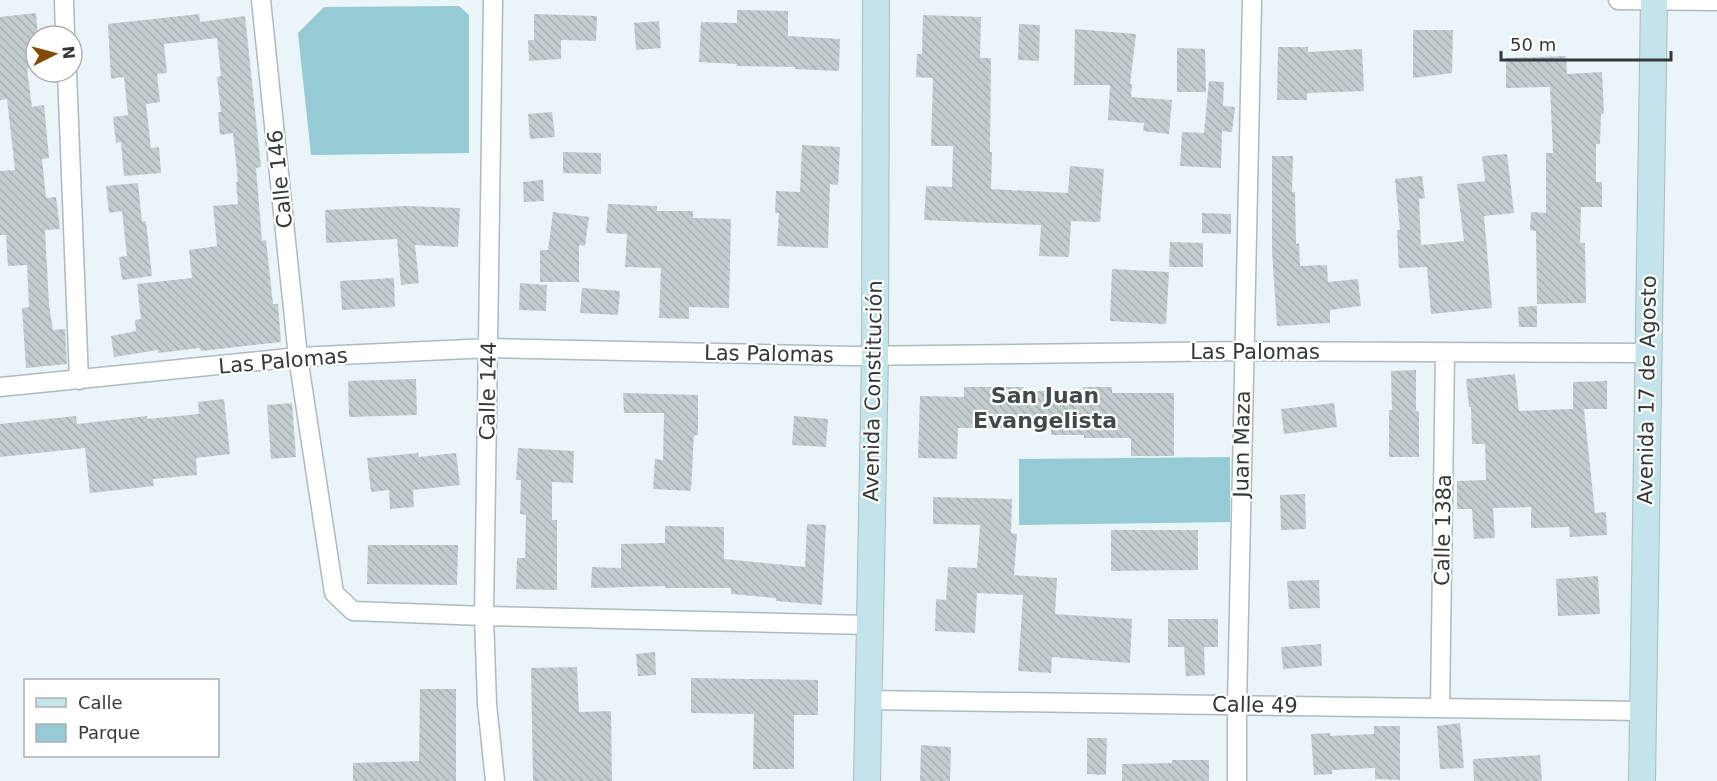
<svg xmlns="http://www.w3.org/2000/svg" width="1717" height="781" font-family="'DejaVu Sans',sans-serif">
  <defs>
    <pattern id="building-back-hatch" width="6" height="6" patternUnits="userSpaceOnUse" patternTransform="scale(1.5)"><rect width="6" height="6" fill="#c1cdcf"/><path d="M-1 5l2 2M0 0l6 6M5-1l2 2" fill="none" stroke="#a6b1b2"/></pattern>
  </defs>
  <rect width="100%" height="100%" fill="#e9f5f8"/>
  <!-- green -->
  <path fill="#96cad4" d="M459,6L469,15V153L311,155L298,33L324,7Z
    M1230,457V522L1019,525V459Z"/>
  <!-- building -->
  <path fill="url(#building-back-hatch)" d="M737,10L788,11V36L840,39L839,71L795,69V67L736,66L737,64L699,62L701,22L737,23Z
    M36,13L38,36H36V68L27,69L32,107L44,105L49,158L42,159L46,198L56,197L60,229L45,230L49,305L53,330L65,329L67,364L26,368L22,308L29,307L27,265L8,266L6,235H0V171L15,170L7,99L0,100V17Z
    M199,14L200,22L245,16L261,167L256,168L262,241L266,240L273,304H278L281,342L201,351L200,348L158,353V350L114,357L111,336L136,331L135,320L141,319L137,284L192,278L189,250L217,246L213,206L238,204L236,182H238L233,133L220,135L218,112H221L217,77L221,76L217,38L164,44L167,73L157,74L160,102L146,104L151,148L159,147L161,173L124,176L121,142L116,143L113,117L128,115L124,77L111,79L108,24Z
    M534,14L597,16L596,41L561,40V59L529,61L528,40H534Z
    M923,15L981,17L980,58H991L990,152H992L991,189L1068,193L1070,166L1104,169L1100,222L1071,221L1069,257L1039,256L1041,225L924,220L926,186L952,187L953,146H931L933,78L916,77L917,54H922Z
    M659,21L661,48L636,50L634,23Z
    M1019,24L1040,25L1039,61L1018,60Z
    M1075,29L1136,34L1130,84H1132L1131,97L1172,100L1169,134L1143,131L1144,123L1108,120L1110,85H1074Z
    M1413,30H1453L1452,73L1413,78Z
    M1278,47H1308V52L1362,49L1364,91L1307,93V100H1277Z
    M1177,48L1205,49L1206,92H1177Z
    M1566,56L1567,74L1602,72L1604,114H1601L1600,144H1596V182H1602V207H1581L1580,243H1585L1586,303L1537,304L1536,231L1530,230L1531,212L1546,213V153H1553L1550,87L1506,88V58Z
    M1209,81L1224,82L1223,106L1235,107L1232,132L1222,131L1221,168L1180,166L1182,132L1204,133Z
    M552,112L555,137L530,139L528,114Z
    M802,145L840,147L838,185L830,184L828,248L777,246L779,213H775L776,191L800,192Z
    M563,152L601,153V174L563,173Z
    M1507,154L1514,213L1484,216L1492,308L1431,314L1427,267L1399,268L1397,230H1400L1395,179L1422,176L1425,198L1419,199L1421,245L1464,241L1457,184L1485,181L1482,156Z
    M1272,156H1293L1292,192H1295L1296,244L1299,243L1300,266L1327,265L1328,282L1358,279L1361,306L1330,310V323L1277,326L1272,251Z
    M543,180L544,201L524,202L523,182Z
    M138,183L142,222L146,221L152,276L122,280L119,257L127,256L122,211L109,213L106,186Z
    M608,204L657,206V211H693V218L731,219L729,308L689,307V319L659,318L661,268L625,267L627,234L606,233Z
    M406,206L460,208L458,247L415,245L419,283L401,285L397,239L326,243L325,210Z
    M553,212L589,217L585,246L579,245V282H540V250H548Z
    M1202,213L1231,214V234L1202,233Z
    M1170,242L1203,243V267H1169Z
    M1112,269L1169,272L1166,324L1110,321Z
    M394,278L395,307L342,310L340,281Z
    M520,283L547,285L546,311L519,310Z
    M582,288L620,291L618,315L580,313Z
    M1537,306V327H1519L1518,307Z
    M1416,370V411H1419V457H1389V410H1392L1391,371Z
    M1515,374L1519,411L1573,409V382L1607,381V409H1584L1595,513L1606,512L1607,535L1570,537L1569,527L1531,528V507L1493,508L1495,538L1474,539L1472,509H1457V481L1486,480L1485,444H1472L1471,407H1469L1466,379Z
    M416,379L417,415L349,417L348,381Z
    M964,387H1024V391H1083V387H1112V393H1174V456H1131V438H1084V435H1051V428H958L957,459L918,458L920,396L964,397Z
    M623,393L698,395V435H694L691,491L653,489L655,459L663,460L664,413H624Z
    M224,399L230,454L196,458L197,475L153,479L154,486L90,493L85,448L0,457V424L76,416L77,424L147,416V419L199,414L198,402Z
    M292,403L296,457L271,459L267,405Z
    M1334,403L1337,427L1284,434L1281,409Z
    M794,416L828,419L826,447L792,445Z
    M518,448L574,451L573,483L552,482V520H557V590L516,589L517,558H525L526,515L520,514L521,480H516Z
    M418,453L419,457L456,453L460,485L413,490L414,507L390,509L389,490L371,492L367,458Z
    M1305,494L1306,529L1281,530L1280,495Z
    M933,497L1012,499L1011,533L1017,534L1014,575L1057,578L1055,614L1132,619L1130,663L1052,657L1051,673L1018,671L1023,595L977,593L975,633L935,631L936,599L946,600L948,567L977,568L980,525L933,524Z
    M807,524L826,525L822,605L776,601V598L731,594V588H665V586L591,588L592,567L621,568V544L665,543V526L724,527V559L805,567Z
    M1111,530H1198V570L1111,571Z
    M368,545H458L457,585L367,584Z
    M1598,576L1600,614L1558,616L1556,579Z
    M1319,580L1320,608L1289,609L1287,581Z
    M1168,619H1218V647H1204L1205,675L1186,676L1184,647H1168Z
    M1321,644L1322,666L1283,669L1281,647Z
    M655,652L656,675L638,676L636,654Z
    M577,667L579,712L611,711L612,781H533L531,668Z
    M691,678L818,680V715H794V769H753L754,714L691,713Z
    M420,689H456V781H353V763L419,761Z
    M1460,723L1464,768L1440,769L1437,726Z
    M1374,726H1400V780L1375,779V768L1332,770V774L1314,775L1311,734L1330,733V736L1374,734Z
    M1087,738H1107L1106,775L1087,774Z
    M921,745L951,747L950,781H920Z
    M1540,755L1542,781H1474L1473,759Z
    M1172,760H1209V781H1122V764L1172,763Z"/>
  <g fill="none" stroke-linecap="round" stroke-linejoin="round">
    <defs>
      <path id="minor" d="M64,0L65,36
        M261,0L298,357L334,593L353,611L484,616L869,625
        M493,0L484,616L487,704L495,781
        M1618,0L1717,1
        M67,72L79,380
        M0,387L298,357L489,348L852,356L1244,351L1647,353
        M868,700L1643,711
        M1440,708L1445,352
        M1237,781V705L1252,0"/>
      <path id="secondary" d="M867,781L875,356L876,0
        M1642,781L1654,0"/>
    </defs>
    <!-- minor casing -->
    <use href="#minor" stroke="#aebabc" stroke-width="21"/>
    <!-- secondary casing -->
    <use href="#secondary" stroke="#aebabc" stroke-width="28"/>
    <!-- minor -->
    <use href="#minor" stroke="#fff" stroke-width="18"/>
    <!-- secondary -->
    <use href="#secondary" stroke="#c2e4ea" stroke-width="26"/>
  </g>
  <g text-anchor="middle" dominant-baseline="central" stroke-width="4.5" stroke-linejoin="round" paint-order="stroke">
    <!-- street labels -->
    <g font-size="21" fill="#343839" stroke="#fff">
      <text transform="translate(280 179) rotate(-96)">Calle 146</text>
      <text x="1255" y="352">Las Palomas</text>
      <text transform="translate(769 354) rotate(1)">Las Palomas</text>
      <text transform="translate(283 361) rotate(-5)">Las Palomas</text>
      <text transform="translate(1647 390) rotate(-89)">Avenida 17 de Agosto</text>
      <text transform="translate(488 391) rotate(-89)">Calle 144</text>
      <text transform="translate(873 391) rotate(-89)">Avenida Constitución</text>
      <text transform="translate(1242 444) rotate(-89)">Juan Maza</text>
      <text transform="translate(1443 530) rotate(-89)">Calle 138a</text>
      <text transform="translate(1255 705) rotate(1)">Calle 49</text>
    </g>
    <!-- neighbourhood labels -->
    <g font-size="22" font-weight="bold" fill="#404a4c" stroke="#fff">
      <text x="1045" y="395">San Juan<tspan x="1045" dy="25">Evangelista</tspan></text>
    </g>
  </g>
  <!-- legend -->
  <rect x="24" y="679" width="195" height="78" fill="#ffffff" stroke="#aeafb0" stroke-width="1.5"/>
  <rect x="36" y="698" width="30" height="9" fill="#c2e4ea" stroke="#aeafb0" stroke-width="1.5"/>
  <text x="78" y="709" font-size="18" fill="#343839">Calle</text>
  <rect x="36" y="724" width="30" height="18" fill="#96cad4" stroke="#aeafb0" stroke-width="1.5"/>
  <text x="78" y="739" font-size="18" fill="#343839">Parque</text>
  <!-- north arrow -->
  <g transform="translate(54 54) rotate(84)"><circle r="28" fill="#ffffff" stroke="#aeafb0" stroke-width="1.5"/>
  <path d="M0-4.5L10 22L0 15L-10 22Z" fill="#844901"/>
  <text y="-9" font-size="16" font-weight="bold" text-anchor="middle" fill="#343839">N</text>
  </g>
  <!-- scale -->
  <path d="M1501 51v9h170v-9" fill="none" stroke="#343839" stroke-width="3"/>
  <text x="1510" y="51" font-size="18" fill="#343839" stroke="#ffffff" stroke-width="4.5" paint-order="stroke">50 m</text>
</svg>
